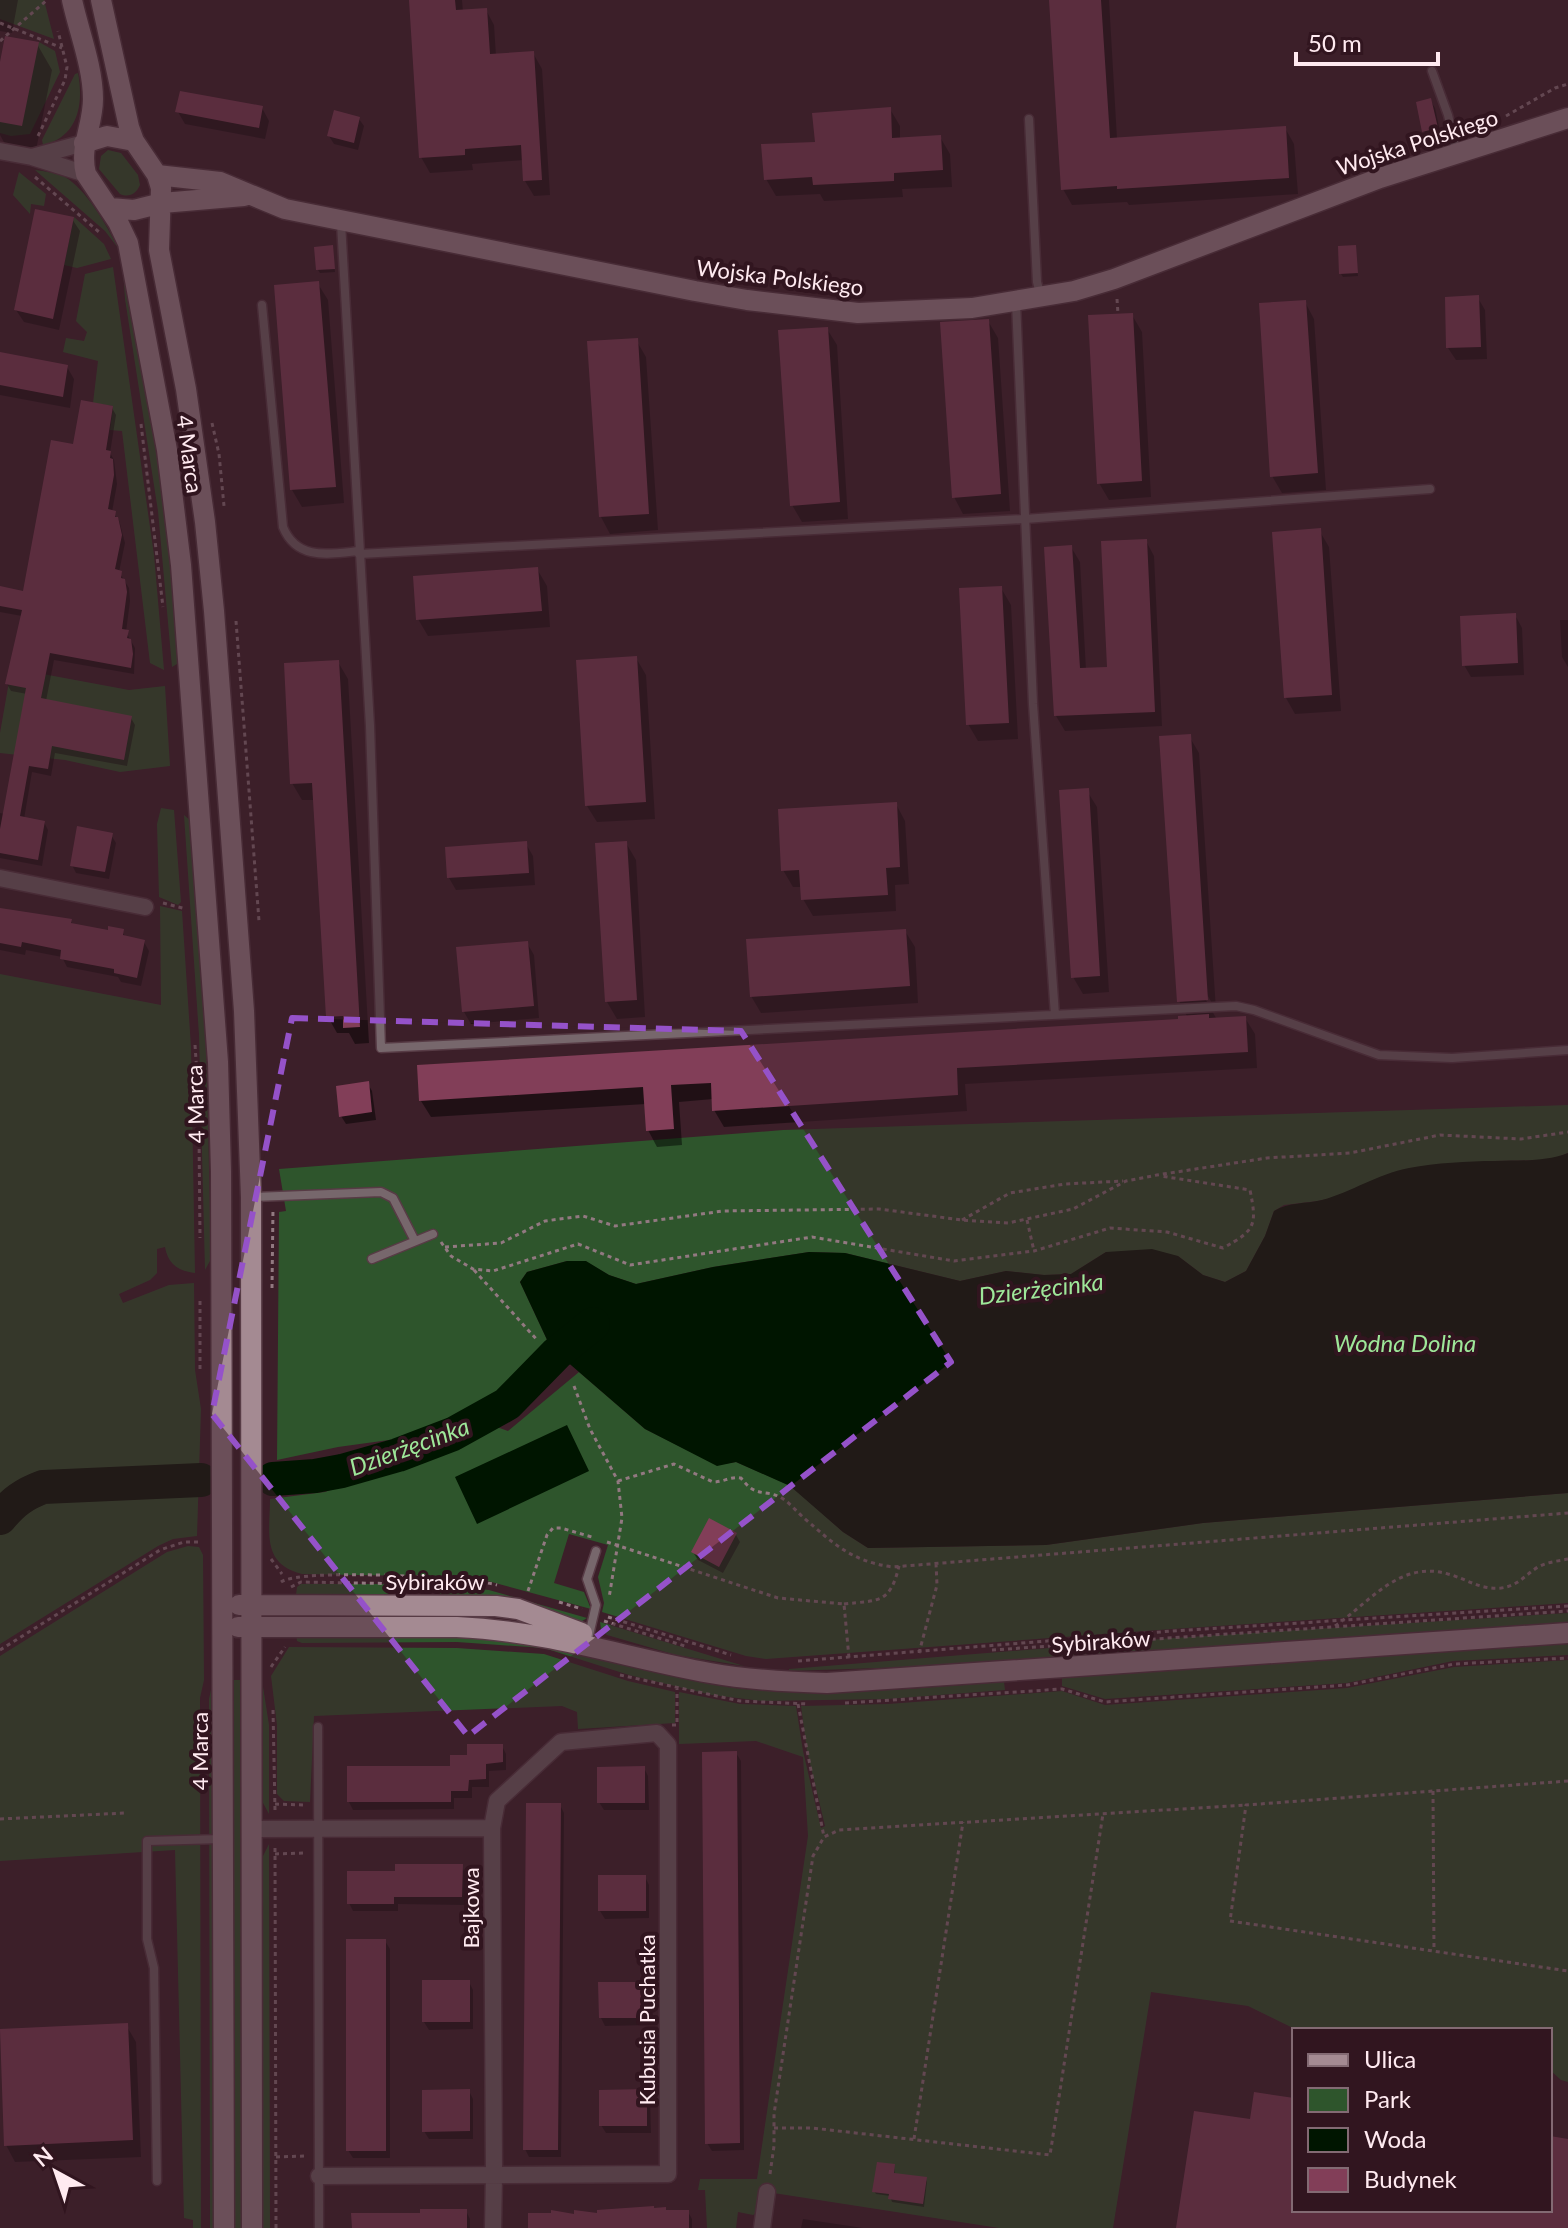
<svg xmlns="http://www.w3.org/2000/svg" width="1568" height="2228" font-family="Lato,sans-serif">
  <rect width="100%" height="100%" fill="#3c1f29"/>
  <!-- green -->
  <path fill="#2e552c" d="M0,0H44L54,39L0,19Z
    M39,42L55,51L60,72L30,134L11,136L0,133V122Z
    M78,73C84,104 78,137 43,145L42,140L75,74Z
    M108,150L121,153L138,175L140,185C136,194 129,198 120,194L99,169L101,156Z
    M35,170C45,171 56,173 65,177C86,189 108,227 118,248L105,231Z
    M19,172L46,194L44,206L31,204L30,214L13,195Z
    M74,217L104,244L111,259L77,268L64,265Z
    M113,267L154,555L164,670L150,663L122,431L110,430L113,406L93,403L98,361L63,352L66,338L84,341L87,332L76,321L85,274Z
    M123,269C144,368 160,466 171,566C174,597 183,634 177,664L172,667L158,511L125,299Z
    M43,674L129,690L165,686L170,766L120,772L65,760L0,753V733L10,676Z
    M161,808L174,810L181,902L178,905L159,897L157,824Z
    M184,815L191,821L206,1032L211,1259L205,1270L199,1035Z
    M160,906L182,911L191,1047L195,1273C178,1271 168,1264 165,1247L157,1249V1273L150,1280L119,1294L123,1303L169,1285L194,1283L195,1370L201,1409L197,1536L173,1539L158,1546L0,1644V974L161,1005Z
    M1568,1105V1153L1550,1160L1490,1161L1318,1201L1284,1205L1274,1211L1265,1236L1246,1271L1225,1282L1203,1275L1178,1256L1106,1252L1071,1274L1044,1275L1006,1271L960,1281L845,1253L809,1252L713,1267L636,1284L609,1275L585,1261H567L527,1272L520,1282L549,1344L502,1392L418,1436L338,1447L277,1460L279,1212L286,1211L279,1169L783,1130Z
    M579,1372L645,1429L717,1465L736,1462L791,1486L843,1532L868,1548L1046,1545L1203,1523L1568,1493V1603L1172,1629L766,1659L746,1656L602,1612L604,1603L598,1577L608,1545L569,1534L554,1583L584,1592L591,1609L473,1577L302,1574C261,1564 270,1532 270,1499L325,1492L494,1426L508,1431Z
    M188,1546L199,1547L203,1555L204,1680L200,1698L201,2228H193V2220L184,2218L175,1850L0,1861V1656L167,1552Z
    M301,1584H389V1594L296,1595L297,1587Z
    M440,1585L489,1590L587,1618L579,1623L502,1598L440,1594Z
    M1568,1613V1622L908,1667L789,1671V1669L1173,1638Z
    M600,1622L744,1666L676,1655L607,1635L601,1629Z
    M296,1633C388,1633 477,1631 568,1647C627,1657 683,1683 744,1689C831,1697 918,1688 1004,1682L1005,1690L887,1699L762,1701L712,1695L629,1675L544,1648L457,1642L302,1643L297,1641Z
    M1568,1644V1655L1453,1661L1347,1683L1105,1699L1062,1686V1678Z
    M289,1647L457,1648L544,1654L628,1681L675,1692V1723L578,1729L577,1712L562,1706L314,1716L310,1802L284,1801L277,1794V1725L271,1676Z
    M1568,1660V2082L1561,2080L1550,2070V2030H1297L1248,2006L1151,1992L1113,2228H999L767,2192L758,2212L753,2215L738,2212L736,2228H707L705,2190H698L700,2179H757L808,1836L803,1757L756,1741L679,1744V1692L740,1704L796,1706L803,1751L821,1828L825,1826L807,1751L801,1706L888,1704L1062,1691L1105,1705L1347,1688L1454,1667Z
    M213,1680L214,2228H210L209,1699Z
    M233,1680H242V2228H235Z
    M262,1680L269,1725V1814L262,1801Z
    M269,1844L270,2228H263L262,1858Z"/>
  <!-- water -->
  <path fill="#001500" d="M1568,1153V1493L1203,1523L1046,1545L868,1548L843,1532L790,1486L736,1462L717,1466L645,1429L557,1353L549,1344L520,1282L527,1272L567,1261H586L609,1275L636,1284L713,1267L809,1252L845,1253L960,1281L1006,1271L1044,1275L1071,1274L1106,1252L1152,1249L1178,1256L1203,1275L1225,1282L1246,1271L1265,1236L1274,1211C1289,1202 1305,1204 1322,1200C1352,1192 1377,1174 1409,1168C1436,1163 1467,1161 1495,1161C1521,1160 1544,1162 1568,1153Z
    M567,1425L589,1471L477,1524L455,1477Z"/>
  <!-- shadow -->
  <path fill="#0007" d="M0,0H18L12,33L0,31Z
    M411,0H462L463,12L486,10L494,25L496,56L533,53L542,69L550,195L534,196L525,181L524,160L472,164L473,170L430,173L421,157Z
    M1051,0H1109L1117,139L1285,128L1294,144L1298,194L1129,205L1127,202L1072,205L1063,189Z
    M37,44L52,70L36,150L5,144L0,135V73Z
    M1430,100L1435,108L1441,136L1429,139L1424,131Z
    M262,108L269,121L265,139L185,124L178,112Z
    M890,109L900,126V140L940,137L950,154L952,187L902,189L903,197L824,201L820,194L776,196L766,179L817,144Z
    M359,119L364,126L358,150L334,144L329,136Z
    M72,219L80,231L59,330L24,322L16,310Z
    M332,247L335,272L320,273L318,270Z
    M1355,247L1358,276L1343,277L1341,274Z
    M318,284L328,300L344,503L302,507L292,490Z
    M1478,298L1485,310L1487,359L1456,360L1448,348Z
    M1305,302L1314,319L1326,490L1282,493L1272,476Z
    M1132,315L1142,332L1151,497L1109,500L1099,483Z
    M988,321L998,338L1010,511L963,514L954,497Z
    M827,329L837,345L848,519L802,522L792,505Z
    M636,340L646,357L658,530L610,534L601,517Z
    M0,354L67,367L74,379L70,408L0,395Z
    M112,408L116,415L110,453L114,460L117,484L112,512L119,520L125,543L119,572L129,588L130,601L126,632L135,648L134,674L54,660L46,701L131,718L135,725L127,766L55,753L51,776L32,772L24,819L44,822L48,830L42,866L0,858V813L5,814L27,694L11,691L7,684L22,616L0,612V588L25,593L74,446Z
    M1319,530L1329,547L1341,711L1295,714L1286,698Z
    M1146,541L1154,556L1162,726L1065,731L1056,716L1071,547L1080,562L1086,670L1109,668Z
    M537,569L547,586L550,627L428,636L418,619Z
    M1001,588L1011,605L1018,739L978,741L968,724Z
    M1515,615L1522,628L1524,675L1471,677L1464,665Z
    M1560,620H1568V667L1562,657Z
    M636,658L646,675L655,819L597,822L587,806Z
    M338,662L348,679L369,1043L355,1044L349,1033H337L328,1017L315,800H302L292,783Z
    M1189,736L1199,753L1216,1010L1205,991L1202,993L1216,1018H1245L1255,1034L1257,1068L965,1084L967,1111L724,1127L714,1110L713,1099L679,1102L682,1145L657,1147L648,1130L646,1104L431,1117L421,1101L1180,1021L1188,1018L1179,1001Z
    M1087,791L1097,807L1109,992L1083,994L1073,977Z
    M896,804L905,821L909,884L895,885L896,911L813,916L803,899L802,887H793L783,870Z
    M111,835L116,843L109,879L76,873L72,865Z
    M626,843L636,860L645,1017L617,1019L607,1002Z
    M526,844L533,856L535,885L456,890L449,878Z
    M0,909L70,920L73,925L109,932L122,931L126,938L144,942L149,951L141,986L121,982L118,977L67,967L62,957L26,950L25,955L0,950Z
    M905,931L915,947L918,1003L761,1013L751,996Z
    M527,943L534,955L539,1018L471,1024L464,1012Z
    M368,1084L372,1091L376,1120L346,1124L341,1116Z
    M736,1535L740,1542L723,1573L698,1560L693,1552Z
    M502,1746L506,1754V1770L489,1771V1787H472V1798H454V1809L353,1810L349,1802L452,1768L469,1757Z
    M736,1753L741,1761L744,2150L712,2151L707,2143Z
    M644,1768L648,1776L649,1810H604L599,1802Z
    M560,1805L564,1813L561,2157H529L525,2149Z
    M461,1866L466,1874L465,1905L398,1904V1911H353L349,1903Z
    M645,1877L649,1885V1918L605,1919L600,1911Z
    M385,1941L390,1949V2158H353L348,2150Z
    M469,1982L473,1990V2029L429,2030L424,2022Z
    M645,1984L650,1991V2025L605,2026L601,2018Z
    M126,2025L136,2042L141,2157L15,2162L6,2145Z
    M469,2091L473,2099V2139H429L424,2131Z
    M646,2091L650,2099L651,2133H606L601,2125Z
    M894,2166L895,2175L926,2179L927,2182L924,2207L892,2202L890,2196L876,2194L874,2191Z
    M466,2211L470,2219V2228H354L422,2215Z
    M688,2212L692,2219V2228H530L576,2216Z
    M803,2219L863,2228H801Z"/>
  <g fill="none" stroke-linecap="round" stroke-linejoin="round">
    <!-- river -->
    <path stroke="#001500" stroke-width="34" d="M273,1479L315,1476L342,1471L398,1455L453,1434L507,1404L557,1353L593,1324
      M0,1518C13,1502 24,1494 43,1487L201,1480"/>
  </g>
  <!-- building -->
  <path fill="#823e58" d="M409,0H455L456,10L487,8L490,54L534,51L542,180L523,181L521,145L465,149V155L419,158Z
    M1049,0H1101L1110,138L1286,126L1289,178L1117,189V186L1061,190Z
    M5,36L39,42L22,126L0,122V62Z
    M180,91L263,106L259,128L175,112Z
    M1431,98L1438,128L1422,132L1416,102Z
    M891,107L892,138L941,135L943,170L894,173V181L813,185L812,177L764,180L761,144L815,142L812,113Z
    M334,110L360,117L354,143L327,136Z
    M35,209L74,217L53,319L14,310Z
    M333,245L335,269L316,270L314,247Z
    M1356,245L1358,273L1339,274L1338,246Z
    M319,281L336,487L290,490L274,285Z
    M1479,295L1481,347L1446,348L1445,297Z
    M1306,300L1318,473L1270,477L1259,303Z
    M1133,313L1142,481L1097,484L1088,315Z
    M989,319L1001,494L952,498L940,322Z
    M828,327L840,502L790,506L778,330Z
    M638,338L649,514L599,517L587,341Z
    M0,352L68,365L63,397L0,385Z
    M81,400L113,406L106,450L111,451L110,458L113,459L114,475L108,509L116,511L115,517H118L122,535L115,569L122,571L121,578L125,579L127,592L122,629L129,630L127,638L131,639L133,654L131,668L50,653L41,698L132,716L124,760L52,746L48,769L29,766L20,816L45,821L38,860L0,853V829L26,688L5,684L22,610L0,606V586L23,591L51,440L73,444Z
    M1321,528L1332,695L1284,698L1272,532Z
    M1147,539L1155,712L1054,716L1044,547L1072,545L1080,668L1107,667L1101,541Z
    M538,567L542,611L416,620L413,576Z
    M1002,586L1009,723L966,725L959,588Z
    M1516,613L1518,663L1462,666L1460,616Z
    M637,656L646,802L585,806L576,660Z
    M339,660L360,1027L343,1028V1016L326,1017L312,783L290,784L284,663Z
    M1191,734L1208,1000L1177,1002L1159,736Z
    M1089,788L1100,976L1071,978L1059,790Z
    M897,802L900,867L886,868L888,895L801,900L799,870L781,871L778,809Z
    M77,826L113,833L105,872L70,866Z
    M527,841L529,873L447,878L445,847Z
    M627,841L637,1000L605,1002L595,843Z
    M0,908L72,919L71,923L108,930V926L124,929L123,935L145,940L137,978L114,973V969L60,959L61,950L22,942L21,947L0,943Z
    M906,929L910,986L750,997L746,939Z
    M528,941L534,1006L462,1012L456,947Z
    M1209,1014V1018L1246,1016L1248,1052L957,1068L958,1095L712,1111L711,1083L671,1085L674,1129L646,1131L643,1087L419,1101L417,1065L1178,1019V1016Z
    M369,1081L372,1112L339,1117L336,1086Z
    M709,1518L737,1533L719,1567L691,1552Z
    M467,1744H503V1762L486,1764V1779L469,1780L468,1791H451V1802H347V1766H450V1755H467Z
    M737,1751L740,2143L705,2144L702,1752Z
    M645,1766V1803H597V1767Z
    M526,1803H561L558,2150H523Z
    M395,1864H463L462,1897H394V1904H347V1871H395Z
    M598,1875H646V1911H598Z
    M346,1939H386V2151H346Z
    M422,1980H470V2022H422Z
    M598,1982H646L647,2018H599Z
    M128,2023L133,2140L4,2146L0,2029Z
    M470,2089V2131L422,2132V2090Z
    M647,2089V2126H599V2090Z
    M1254,2092L1294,2098V2210H1550V2136L1568,2139V2228H1176L1194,2111L1250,2119Z
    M877,2162L895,2164L894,2173L927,2177L923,2204L888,2199L889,2194L872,2192Z
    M654,2206V2208L666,2207V2210H689V2228H528V2213H551V2210L574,2214V2210L597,2213V2210Z
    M420,2209H467V2228H352L351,2213H420Z"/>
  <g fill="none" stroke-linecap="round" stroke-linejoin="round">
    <defs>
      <path id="lane" d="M1432,71L1448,115L1457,153
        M1029,119L1037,282L1041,297
        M341,223L370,726L381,1048L1236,1006L1254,1010L1379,1055L1452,1058L1568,1050
        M1016,302L1033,704L1055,1015
        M262,305L283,527C297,561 329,554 359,551
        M359,554L1025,519L1430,489
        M252,1197L381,1192L393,1198L415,1241
        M372,1259L433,1234
        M589,1635L596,1605L587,1579L596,1551
        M318,1727L319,2228
        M157,2181L154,1968L147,1939V1841L222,1839"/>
      <path id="street" d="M0,151L32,157L86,174
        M32,157L84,143
        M0,878L145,907
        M252,1829L492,1828
        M319,2176L668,2174V1745L657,1733L561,1742L497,1801L492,1828L494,2175L493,2228
        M762,2228L767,2192"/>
      <path id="secondary" d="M72,0C79,32 93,67 93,99C93,126 79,147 86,174L118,222L128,243L167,450L181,565L218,1062L221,1172L224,2228
        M101,0L129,127L134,141L157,175L161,188L159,250L186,389L205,522L214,611L244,1011L251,1197L252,2228
        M84,143L107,136L134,141
        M157,175L220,182L285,209L695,291L747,300L858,313L972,308L1074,291L1114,279L1380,178L1568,118
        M110,208L134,210L162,203L244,196
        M239,1605L496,1606L518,1609L582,1633
        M238,1627H457C548,1631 623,1657 710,1673C749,1680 788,1682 827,1683L1568,1633"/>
    </defs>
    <!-- lane casing -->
    <use href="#lane" stroke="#573b45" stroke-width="11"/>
    <!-- street casing -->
    <use href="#street" stroke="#573b45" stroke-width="19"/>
    <!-- secondary casing -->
    <use href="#secondary" stroke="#573b45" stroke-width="23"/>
    <!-- path -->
    <path stroke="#927981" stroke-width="3" stroke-dasharray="4 4" stroke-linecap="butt" d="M0,23L62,48
      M0,41L47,0
      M1506,116L1555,88L1568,84
      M38,136L65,80L67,67L58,31
      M35,177L99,232
      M1117,299L1118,314
      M212,423L219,454L224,506
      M141,424L163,607
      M236,621L259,921
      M163,903L186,909
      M195,1045L197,1074
      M199,1133L200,1238
      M962,1220L1010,1193L1065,1184L1123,1181
      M1027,1220L1034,1251
      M441,1242L451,1256L473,1269L493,1271L578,1244L630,1265L812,1237L954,1261L1034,1251L1110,1228L1167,1232L1223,1248C1256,1230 1257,1225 1250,1190L1161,1176
      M445,1247L501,1243L545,1221L583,1216L615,1226L723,1211L879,1209L962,1220L1008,1223L1073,1209L1126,1181L1157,1175L1267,1158L1350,1153L1440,1135L1521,1139L1568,1132
      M474,1270L538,1341
      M272,1288L273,1208
      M200,1301V1370
      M574,1386L590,1429L618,1481L622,1518L609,1598
      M618,1481L674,1464L713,1482C724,1482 731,1476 741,1478C756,1498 763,1489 780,1497C788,1501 797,1512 804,1518C834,1544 851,1561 892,1567L1568,1513
      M607,1542L778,1598L844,1604L849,1658
      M271,1559L282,1574
      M281,1582C300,1568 469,1577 497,1585
      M291,1587L301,1582L469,1585
      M528,1591L547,1535L553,1528H561L592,1537
      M559,1602L582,1609
      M844,1604C879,1600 890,1604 899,1566
      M608,1617L731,1655
      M604,1621L688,1647
      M1335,1626C1371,1601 1400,1560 1448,1574C1467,1579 1480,1590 1501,1588C1518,1586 1525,1575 1538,1567C1547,1562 1558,1561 1568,1559
      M0,1650L160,1550L184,1542H202
      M992,1650L1568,1611
      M919,1653L937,1585L936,1563
      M798,1661L1172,1631L1568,1606
      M271,1667L285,1647
      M620,1675L740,1701L809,1704
      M845,1703L1062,1689L1105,1702L1347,1685L1454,1664L1568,1658
      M798,1704L824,1837
      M273,1710L275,1810
      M672,1725H677V1689
      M1568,1781L1246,1805L1230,1921L1568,1971
      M1433,1791L1434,1951
      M275,1804L306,1805
      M0,1819L126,1813
      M275,1848L276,2228
      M275,1854L306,1853
      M774,2128H812L1050,2155L1103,1814
      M914,2139L963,1822
      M276,2157L307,2156
      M770,2174L774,2146V2114L813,1856L824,1837L839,1830L1246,1805"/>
    <!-- lane -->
    <use href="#lane" stroke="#77676c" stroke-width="8"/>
    <!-- street -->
    <use href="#street" stroke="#77676c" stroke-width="16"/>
    <!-- secondary -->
    <use href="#secondary" stroke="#a48a92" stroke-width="20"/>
  </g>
  <!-- marked area -->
  <path d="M0 0H1568V2228H0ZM292,1018L741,1031L951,1362L468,1736L212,1414Z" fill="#3c1f29" fill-opacity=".55" fill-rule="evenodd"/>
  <path fill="none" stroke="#9552c9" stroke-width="6" stroke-dasharray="16 10" stroke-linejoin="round" d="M292,1018L741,1031L951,1362L468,1736L212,1414Z"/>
  <g text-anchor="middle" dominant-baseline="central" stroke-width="8" stroke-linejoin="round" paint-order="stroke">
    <!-- street labels -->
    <g font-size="22" fill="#ffeaf0" stroke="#31151f">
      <text transform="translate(1417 142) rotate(-18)">Wojska Polskiego</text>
      <text transform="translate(780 277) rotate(7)">Wojska Polskiego</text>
      <text transform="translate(190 454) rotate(82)">4 Marca</text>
      <text transform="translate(195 1104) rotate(-92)">4 Marca</text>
      <text x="435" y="1581">Sybiraków</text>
      <text transform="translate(1101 1641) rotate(-4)">Sybiraków</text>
      <text transform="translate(199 1751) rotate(-90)">4 Marca</text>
      <text transform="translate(470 1908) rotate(-90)">Bajkowa</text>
      <text transform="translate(646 2020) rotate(-90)">Kubusia Puchatka</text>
    </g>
    <!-- water labels -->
    <g font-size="24" font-style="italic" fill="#9ee799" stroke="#31151f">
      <text transform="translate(1041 1288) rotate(-7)">Dzierżęcinka</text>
      <text x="1405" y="1342">Wodna Dolina</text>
      <text transform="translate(409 1446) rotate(-20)">Dzierżęcinka</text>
    </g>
  </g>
  <!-- legend -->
  <rect x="1292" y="2028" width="260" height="184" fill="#31151f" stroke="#836a73" stroke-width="2"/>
  <rect x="1308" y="2054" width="40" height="12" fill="#a48a92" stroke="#836a73" stroke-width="2"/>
  <text x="1364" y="2068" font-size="24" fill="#ffeaf0">Ulica</text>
  <rect x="1308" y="2088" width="40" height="24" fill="#2e552c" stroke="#836a73" stroke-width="2"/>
  <text x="1364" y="2108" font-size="24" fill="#ffeaf0">Park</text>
  <rect x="1308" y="2128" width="40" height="24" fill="#001500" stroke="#836a73" stroke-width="2"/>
  <text x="1364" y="2148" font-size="24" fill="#ffeaf0">Woda</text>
  <rect x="1308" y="2168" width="40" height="24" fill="#823e58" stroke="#836a73" stroke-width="2"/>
  <text x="1364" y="2188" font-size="24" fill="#ffeaf0">Budynek</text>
  <!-- north arrow -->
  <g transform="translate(56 2172) rotate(320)" stroke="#31151f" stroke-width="6" paint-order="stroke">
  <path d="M0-6L14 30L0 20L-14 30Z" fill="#ffeaf0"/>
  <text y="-12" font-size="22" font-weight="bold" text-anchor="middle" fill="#ffeaf0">N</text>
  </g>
  <!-- scale -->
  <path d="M1296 52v12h142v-12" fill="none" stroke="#ffeaf0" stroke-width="4"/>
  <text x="1308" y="52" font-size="24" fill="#ffeaf0" stroke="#31151f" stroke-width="6" paint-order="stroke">50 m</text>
</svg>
